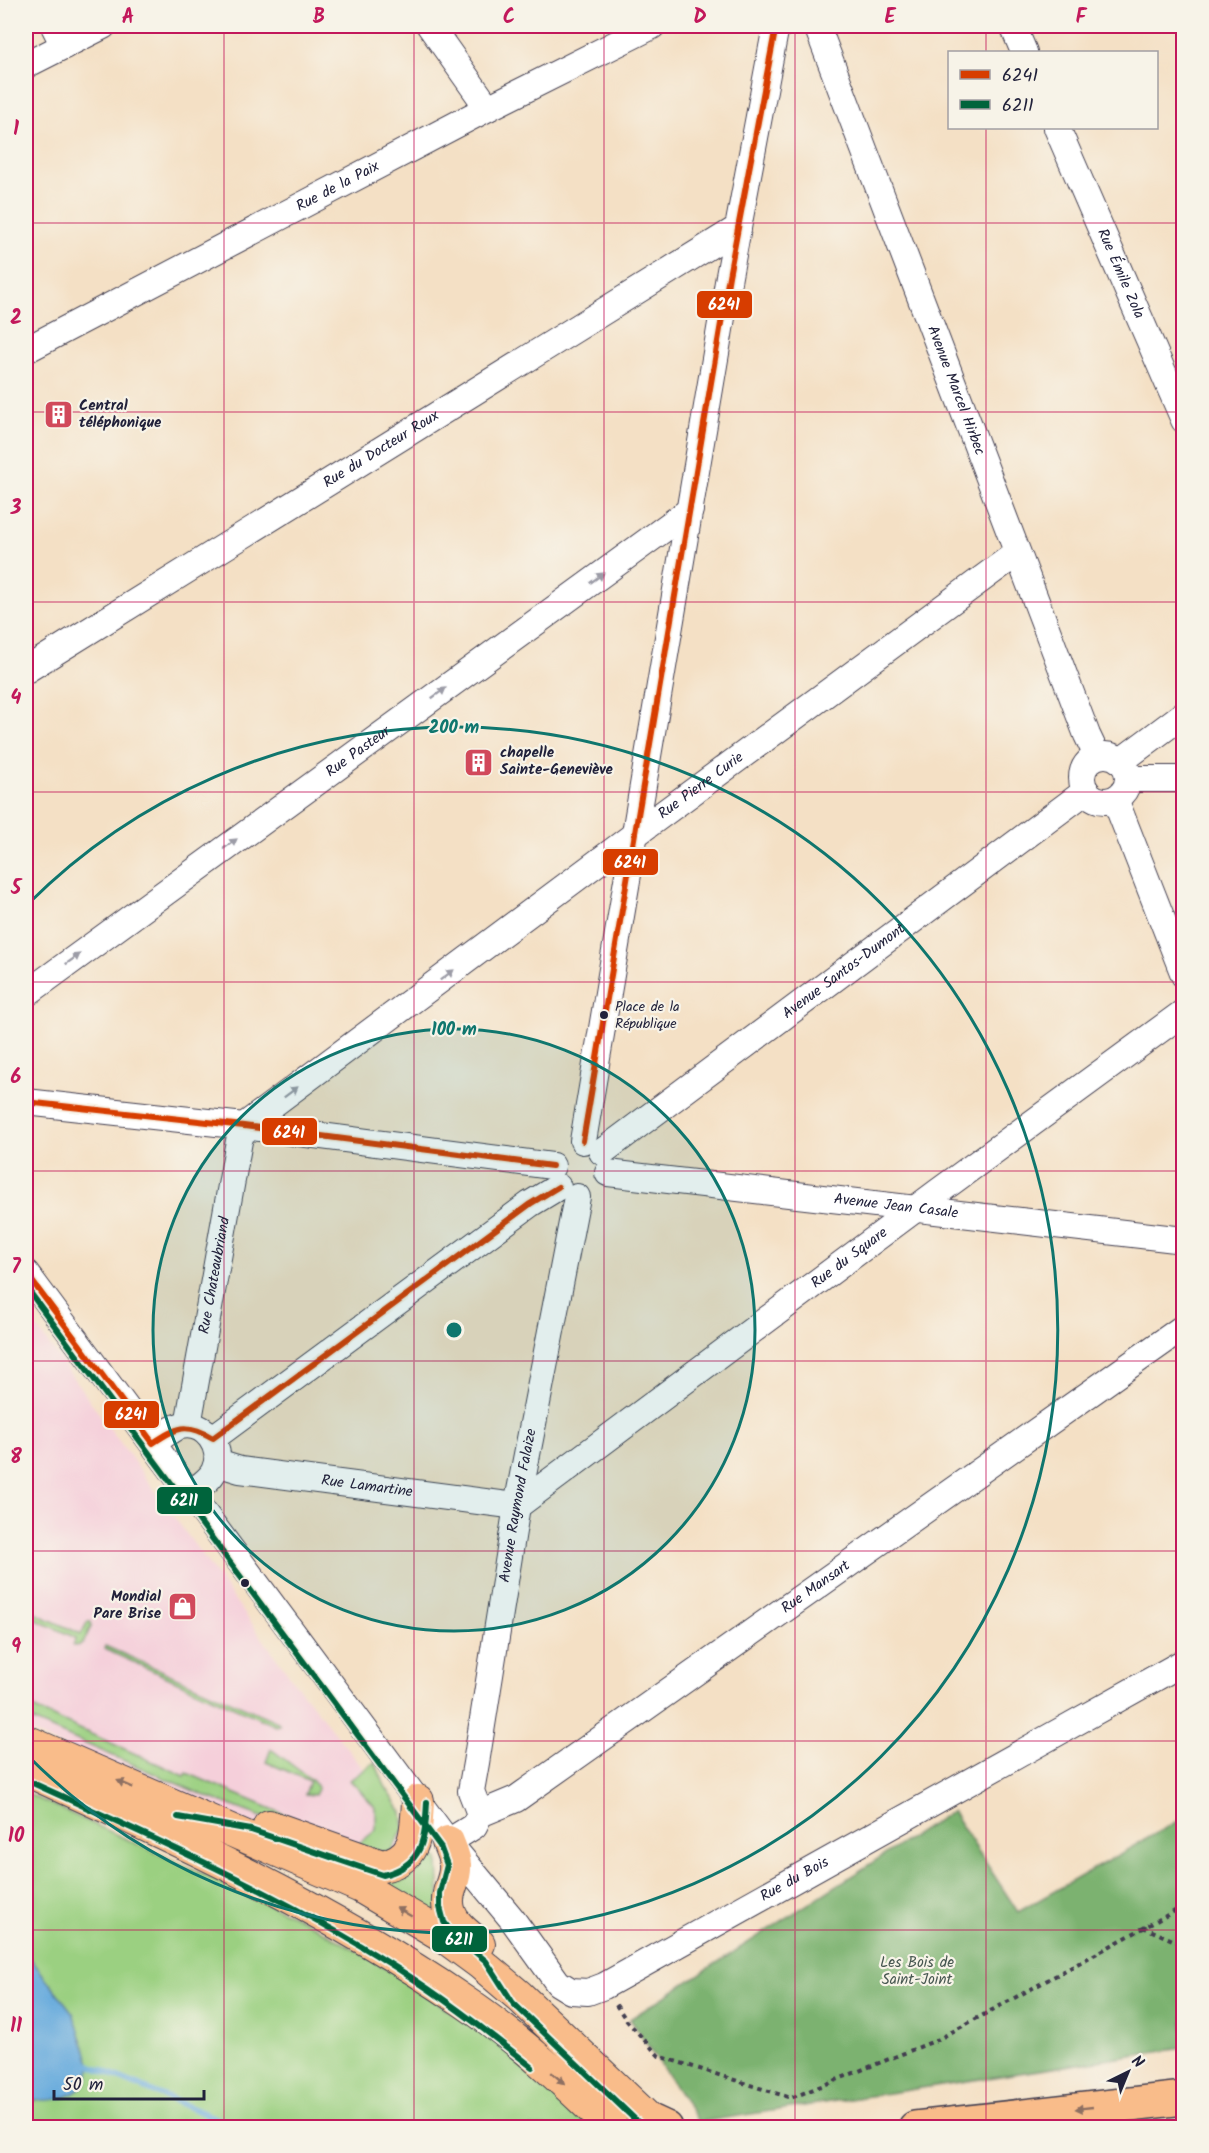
<svg xmlns="http://www.w3.org/2000/svg" width="1209" height="2153" font-family="Kalam,sans-serif">
  <rect width="100%" height="100%" fill="#f7f3e8"/>
  <filter id="ink" filterUnits="userSpaceOnUse"><feTurbulence type="fractalNoise" baseFrequency=".0167" numOctaves="2"/><feDisplacementMap in="SourceGraphic" scale="12" xChannelSelector="R" yChannelSelector="G"/><feConvolveMatrix kernelMatrix="1 2 1 2 8 2 1 2 1" color-interpolation-filters="sRGB"/></filter>
  <filter id="wash" filterUnits="userSpaceOnUse"><feTurbulence type="fractalNoise" baseFrequency=".008" numOctaves="4" result="noise"/><feDisplacementMap in="SourceGraphic" scale="24" xChannelSelector="R" yChannelSelector="G"/><feGaussianBlur stdDeviation="1.35" result="paint"/><feColorMatrix in="noise" values="0 0 0 0 0 0 0 0 0 0 0 0 0 0 0 0 0 1.4 0 .05"/><feComposite in="paint" operator="in"/></filter>
  <g filter="url(#wash)">
    <rect width="100%" height="100%" fill="#f4e0c5"/>
    <!-- built -->
    <path fill="#f5cfda" d="M26,1313L295,1683L436,1860L438,1916L26,1730Z"/>
    <!-- green -->
    <path fill="#9bd081" stroke="#5e795e" stroke-width="1.5" d="M26,1609L81,1634L88,1621L91,1622V1626L83,1644L76,1646L73,1645L76,1638L26,1615Z
      M105,1646L278,1722L280,1725L276,1726L104,1649Z
      M26,1705L185,1776L187,1773L357,1845L376,1830V1808L350,1780L375,1762L385,1786L402,1812L404,1828L391,1852L341,1847L203,1795L26,1718Z
      M271,1749L313,1781L318,1789L315,1795L305,1794L310,1781L266,1762Z
      M26,1793L307,1922L388,1969L507,2050L600,2127H26V2097L36,2101L73,2013L26,1953Z
      M426,1847L438,1859L440,1917L336,1859Z"/>
    <!-- forest -->
    <path fill="#7cb26f" stroke="#4f6a55" stroke-width="1.5" d="M952,1811L1018,1912L1183,1818V2048L699,2122L630,2019Z"/>
    <!-- water -->
    <path fill="#68abdd" stroke="#45668c" stroke-width="1.5" d="M26,1953L73,2013L91,2066C89,2071 88,2080 84,2084C72,2101 43,2103 26,2097Z"/>
    <g fill="none" stroke-linecap="round" stroke-linejoin="round">
      <!-- stream -->
      <path stroke="#68abdd" stroke-width="6" d="M85,2063L239,2128"/>
    </g>
  </g>
  <g filter="url(#ink)">
    <g fill="none" stroke-linecap="round" stroke-linejoin="round">
      <defs>
        <g id="minor">
          <path d="M54,26L64,46"/>
          <path d="M430,26L488,108"/>
          <path id="s1" d="M817,26L1087,735L1097,756"/>
          <path d="M1013,26L1024,52"/>
          <path d="M26,65L103,26"/>
          <path id="s2" d="M1057,128L1184,420"/>
          <path id="s3" d="M26,350L488,108L652,26"/>
          <path id="s4" d="M26,670L738,228"/>
          <circle cx="1105" cy="778" r="23"/>
          <path d="M1121,761L1184,714"/>
          <path d="M1128,779H1184"/>
          <path d="M1115,799L1184,975"/>
          <path id="s5" d="M26,994L690,510"/>
          <path d="M26,1102L244,1126L552,1166"/>
          <path d="M583,1141L729,276L776,26"/>
          <path id="s6" d="M602,1152L1086,791"/>
          <path id="s7" d="M608,1173L1184,1240"/>
          <path id="s8" d="M26,1273L448,1842L512,1919L558,1983L571,1991L588,1992L604,1986L1184,1662"/>
          <path id="s9" d="M188,1425L239,1141L244,1126L637,833L1017,553"/>
          <path d="M213,1438L530,1204L558,1187"/>
          <path d="M153,1443C161,1438 171,1428 180,1426C206,1420 225,1449 214,1471C210,1480 198,1487 190,1494"/>
          <path id="s10" d="M217,1463L240,1470L517,1506L938,1192L1184,1012"/>
          <path id="s11" d="M480,1814L471,1791L476,1763L517,1506L577,1197"/>
          <path id="s12" d="M448,1842L474,1826L480,1814L516,1799L1184,1327"/>
        </g>
        <path id="major" d="M26,1741L361,1887L442,1935L480,1963L519,1996L658,2128
          M26,1770C178,1839 324,1906 463,2001C517,2037 566,2083 612,2128
          M269,1826L382,1866C418,1859 416,1832 418,1801
          M448,1842C451,1850 455,1858 455,1865C456,1876 451,1884 449,1893C443,1917 462,1931 479,1944"/>
        <path id="highway" d="M653,2122L666,2128
          M915,2128L1184,2098"/>
      </defs>
      <!-- minor casing -->
      <use href="#minor" stroke="#423e50" stroke-width="28"/>
      <!-- major casing -->
      <use href="#major" stroke="#423e50" stroke-width="34"/>
      <!-- highway casing -->
      <use href="#highway" stroke="#423e50" stroke-width="36"/>
      <!-- path -->
      <path stroke="#423e50" stroke-width="4" stroke-dasharray="4.5 4.5" stroke-linecap="butt" d="M1143,1927L1184,1945
        M616,2005L627,2021L659,2056L791,2098L937,2040L1184,1906"/>
      <!-- minor -->
      <use href="#minor" stroke="#fff" stroke-width="26"/>
      <!-- major -->
      <use href="#major" stroke="#f9bc8a" stroke-width="32"/>
      <!-- highway -->
      <use href="#highway" stroke="#f9bc8a" stroke-width="33"/>
      <defs>
        <path id="bus-1" d="M26,1102L244,1126L552,1166
          M583,1141L729,276L776,26
          M26,1273L153,1443C178,1427 186,1422 213,1438L530,1204L558,1187"/>
        <path id="bus-2" d="M26,1287L440,1846L447,1865L440,1893V1907L444,1922L452,1933L486,1961L513,2003L644,2128
          M26,1780C158,1840 293,1899 415,1980C456,2007 494,2037 532,2067
          M178,1817L251,1830L383,1875C424,1865 425,1838 427,1802"/>
      </defs>
      <!-- bus-1 casing -->
      <use href="#bus-1" stroke="#f7f3e8" stroke-width="10"/>
      <!-- bus-2 casing -->
      <use href="#bus-2" stroke="#f7f3e8" stroke-width="10"/>
      <!-- bus-1 -->
      <use href="#bus-1" stroke="#d73d00" stroke-width="6"/>
      <!-- bus-2 -->
      <use href="#bus-2" stroke="#00643c" stroke-width="6"/>
    </g>
    <!-- one-way arrows -->
    <defs><path id="oneway-solid" d="M-6-.8H1V-3.2L6.5 0L1 3.2V.8H-6Z" transform="scale(1.5)"/></defs>
    <g fill="#9c9ca7">
      <use href="#oneway-solid" transform="translate(597 578) rotate(-36)"/>
      <use href="#oneway-solid" transform="translate(439 693) rotate(-36)"/>
      <use href="#oneway-solid" transform="translate(230 844) rotate(-36)"/>
      <use href="#oneway-solid" transform="translate(73 959) rotate(-36)"/>
      <use href="#oneway-solid" transform="translate(447 975) rotate(-37)"/>
      <use href="#oneway-solid" transform="translate(291 1092) rotate(-37)"/>
    </g>
    <g fill="#8e6f62">
      <use href="#oneway-solid" transform="translate(125 1784) rotate(-156)"/>
      <use href="#oneway-solid" transform="translate(404 1912) rotate(-150)"/>
      <use href="#oneway-solid" transform="translate(558 2078) rotate(41)"/>
      <use href="#oneway-solid" transform="translate(1084 2108) rotate(174)"/>
    </g>
  </g>
  <!-- grid -->
  <path fill="none" stroke="#c2185b" stroke-width="1.5" stroke-opacity="0.55" d="M224,26V2128M414,26V2128M604,26V2128M795,26V2128M986,26V52M986,128V2128M26,223H1184M26,412H1184M26,602H1184M26,792H1184M26,982H1184M26,1171H1184M26,1361H1184M26,1551H1184M26,1741H1184M26,1930H1184"/>
  <!-- distance rings -->
  <circle cx="454" cy="1330" r="301" fill="#0f766e" fill-opacity=".12"/>
  <g fill="none" stroke="#0f766e" stroke-width="3">
    <circle cx="454" cy="1330" r="301"/>
    <path d="M28 904A603 603 0 1 1 28 1756"/>
  </g>
  <!-- icons -->
  <defs>
    <symbol id="building-square" viewBox="-11 -11 22 22"><rect x="-9" y="-9" width="18" height="18" rx="4" fill="#d1495b" stroke="#f7f3e8"/><path d="M-4-6H4V6H1V3H-1V6H-4ZM-2.5-4.3h1.7v1.8h-1.7ZM.8-4.3h1.7v1.8H.8ZM-2.5-1h1.7V.8h-1.7ZM.8-1h1.7V.8H.8Z" fill="#fff"/></symbol>
    <symbol id="shop-square" viewBox="-11 -11 22 22"><rect x="-9" y="-9" width="18" height="18" rx="4" fill="#d1495b" stroke="#f7f3e8"/><path d="M-5-2.5h2.3a2.7 3.5 0 0 1 5.4 0H5L5.5 6h-11ZM-1.5-2.5h3a1.5 2.3 0 0 0-3 0Z" fill="#fff"/></symbol>
  </defs>
  <g fill-rule="evenodd">
    <use href="#building-square" x="42" y="398" width="33" height="33"/>
    <use href="#building-square" x="462" y="746" width="33" height="33"/>
    <use href="#shop-square" x="166" y="1590" width="33" height="33"/>
  </g>
  <!-- markers -->
  <g fill="#22223b" stroke="#f7f3e8" stroke-width="2">
    <circle cx="604" cy="1015" r="5"/>
    <circle cx="245" cy="1583" r="5"/>
  </g>
  <g text-anchor="middle" dominant-baseline="central" stroke-width="4.5" stroke-linejoin="round" paint-order="stroke">
    <!-- bus labels -->
    <g font-size="14" fill="#22223b" stroke="#f7f3e8" text-anchor="start">
      <text x="615" y="1007">Place de la<tspan x="615" dy="17">République</tspan></text>
    </g>
    <!-- street labels -->
    <g font-size="15" fill="#22223b" stroke="#f7f3e8">
      <text stroke="none"><textPath href="#s3" startOffset="352">Rue de la Paix</textPath></text>
      <text stroke="none"><textPath href="#s2" startOffset="159">Rue Émile Zola</textPath></text>
      <text stroke="none"><textPath href="#s1" startOffset="390">Avenue Marcel Hirbec</textPath></text>
      <text stroke="none"><textPath href="#s4" startOffset="418">Rue du Docteur Roux</textPath></text>
      <text stroke="none"><textPath href="#s5" startOffset="411">Rue Pasteur</textPath></text>
      <text stroke="none"><textPath href="#s9" startOffset="874">Rue Pierre Curie</textPath></text>
      <text stroke="none"><textPath href="#s6" startOffset="302">Avenue Santos-Dumont</textPath></text>
      <text stroke="none"><textPath href="#s7" startOffset="290">Avenue Jean Casale</textPath></text>
      <text stroke="none"><textPath href="#s10" startOffset="718">Rue du Square</textPath></text>
      <text stroke="none"><textPath href="#s9" startOffset="152">Rue Chateaubriand</textPath></text>
      <text stroke="none"><textPath href="#s10" startOffset="152">Rue Lamartine</textPath></text>
      <text stroke="none"><textPath href="#s11" startOffset="314">Avenue Raymond Falaize</textPath></text>
      <text stroke="none"><textPath href="#s12" startOffset="450">Rue Mansart</textPath></text>
      <text stroke="none"><textPath href="#s8" startOffset="1155">Rue du Bois</textPath></text>
    </g>
    <!-- poi labels -->
    <g font-size="15" font-weight="bold" fill="#22223b" stroke="#f7f3e8" text-anchor="start">
      <text x="79" y="406">Central<tspan x="79" dy="17">téléphonique</tspan></text>
      <text x="500" y="753">chapelle<tspan x="500" dy="17">Sainte-Geneviève</tspan></text>
      <text x="161" y="1597" text-anchor="end">Mondial<tspan x="161" dy="17">Pare Brise</tspan></text>
    </g>
    <!-- park labels -->
    <g font-size="15" fill="#465650" stroke="#f7f3e8">
      <text x="917" y="1963">Les Bois de<tspan x="917" dy="17">Saint-Joint</tspan></text>
    </g>
  </g>
  <circle cx="454" cy="1330" r="9" fill="#0f766e" stroke="#f7f3e8" stroke-width="3"/>
  <g font-size="18" text-anchor="middle" font-weight="bold" fill="#0f766e" stroke="#f7f3e8" stroke-width="4.5" stroke-linejoin="round" paint-order="stroke">
    <text x="454" y="733">200 m</text>
    <text x="454" y="1035">100 m</text>
  </g>
  <g stroke="#f7f3e8" stroke-width="2">
    <rect x="696" y="290" width="57" height="29" rx="6" fill="#d73d00"/>
    <rect x="602" y="848" width="57" height="28" rx="6" fill="#d73d00"/>
    <rect x="261" y="1117" width="57" height="29" rx="6" fill="#d73d00"/>
    <rect x="103" y="1400" width="57" height="29" rx="6" fill="#d73d00"/>
    <rect x="156" y="1486" width="57" height="29" rx="6" fill="#00643c"/>
    <rect x="431" y="1925" width="57" height="28" rx="6" fill="#00643c"/>
  </g>
  <g font-size="16" text-anchor="middle" font-weight="bold" fill="#fff">
    <text x="724" y="310">6241</text>
    <text x="630" y="868">6241</text>
    <text x="289" y="1138">6241</text>
    <text x="131" y="1420">6241</text>
    <text x="184" y="1506">6211</text>
    <text x="459" y="1945">6211</text>
  </g>
  <!-- margin -->
  <rect width="1209" height="2153" fill="none" stroke="#f7f3e8" stroke-width="66"/>
  <!-- legend -->
  <rect x="948" y="51" width="210" height="78" fill="#f7f3e8" stroke="#a29fa3" stroke-width="1.5"/>
  <rect x="960" y="70" width="30" height="9" fill="#d73d00" stroke="#a29fa3" stroke-width="1.5"/>
  <text x="1002" y="81" font-size="18" fill="#22223b">6241</text>
  <rect x="960" y="100" width="30" height="9" fill="#00643c" stroke="#a29fa3" stroke-width="1.5"/>
  <text x="1002" y="111" font-size="18" fill="#22223b">6211</text>
  <!-- north arrow -->
  <g transform="translate(1128 2072) rotate(43)" stroke="#f7f3e8" stroke-width="4.5" paint-order="stroke">
  <path d="M0-4.5L10 22L0 15L-10 22Z" fill="#22223b"/>
  <text y="-9" font-size="16" font-weight="bold" text-anchor="middle" fill="#22223b">N</text>
  </g>
  <!-- scale -->
  <path d="M54 2090v9h150v-9" fill="none" stroke="#22223b" stroke-width="3"/>
  <text x="63" y="2090" font-size="18" fill="#22223b" stroke="#f7f3e8" stroke-width="4.5" paint-order="stroke">50 m</text>
  <rect x="33" y="33" width="1143" height="2087" fill="none" stroke="#c2185b" stroke-width="2"/>
  <g font-size="20" text-anchor="middle" font-weight="bold" fill="#c2185b">
    <text x="128" y="23">A</text>
    <text x="319" y="23">B</text>
    <text x="509" y="23">C</text>
    <text x="700" y="23">D</text>
    <text x="890" y="23">E</text>
    <text x="1081" y="23">F</text>
    <text x="16" y="135">1</text>
    <text x="16" y="324">2</text>
    <text x="16" y="514">3</text>
    <text x="16" y="704">4</text>
    <text x="16" y="894">5</text>
    <text x="16" y="1083">6</text>
    <text x="16" y="1273">7</text>
    <text x="16" y="1463">8</text>
    <text x="16" y="1653">9</text>
    <text x="16" y="1842">10</text>
    <text x="16" y="2032">11</text>
  </g>
</svg>
